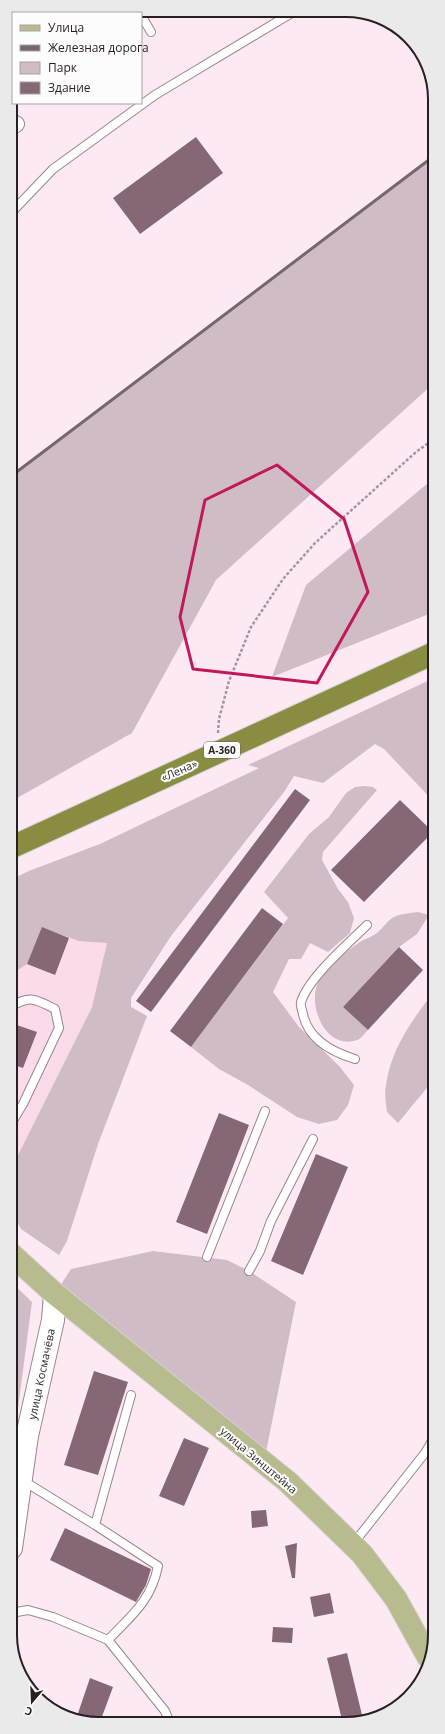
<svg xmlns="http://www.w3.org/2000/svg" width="445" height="1734" font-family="'Open Sans',sans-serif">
  <rect width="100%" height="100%" fill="#fde9f2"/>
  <!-- built -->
  <path fill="#fbdbea" d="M100,844L107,943L92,1007L11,1169L10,880L29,871Z"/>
  <!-- green -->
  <path fill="#d0bcc5" d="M434,156V383L216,580L132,733L10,802V477Z
    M434,478V612L272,677L306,585Z
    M434,678V802L384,749L375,744L323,783L294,776L284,792L171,936L131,998V1007L147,1016L98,1144L67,1241L59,1255L21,1229L11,1211V1169L92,1007L107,943L79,941L43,928L27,964L13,973L11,980L10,880L29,871L100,844L259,768L248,765Z
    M364,786L373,787L377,790L323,852L322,860L338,889L348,902L354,918L350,933L328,952L310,943L301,959H289L273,992L299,1027L340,1067L354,1085L348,1105L337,1120L319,1124L297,1117L248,1085L219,1069L191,1047L288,918L264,892L309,834L329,817L346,793L355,787Z
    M418,912L429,915L417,934L399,947L343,1007L368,1030C365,1033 361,1039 357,1040C328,1050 310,1012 316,988C320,974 347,950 360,942C366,938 373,937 378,932C383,928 388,920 394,917C400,914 410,913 418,912Z
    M435,990V1078L398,1123L387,1112C386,1104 384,1093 386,1085C391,1048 413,1019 435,990Z
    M153,1251L227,1260L249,1271L296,1302L264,1462L55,1294L71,1269Z
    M11,1282L32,1302L11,1461Z"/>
  <!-- building -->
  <path fill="#856775" d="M196,137L223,173L140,234L113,198Z
    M295,789L310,800L151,1012L136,1001Z
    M400,800L433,832L364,902L331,870Z
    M262,908L283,924L191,1047L170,1031Z
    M42,927L69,938L55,975L27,964Z
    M399,947L423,970L368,1030L343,1007Z
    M11,1023L37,1032L23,1068L11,1064Z
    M219,1113L249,1125L207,1234L176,1222Z
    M316,1154L348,1167L303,1275L271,1261Z
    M94,1371L128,1382L98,1475L64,1465Z
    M184,1438L209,1448L184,1506L159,1496Z
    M266,1510L268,1526L252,1528L251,1511Z
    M65,1528L151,1569L146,1585L136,1602L50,1560Z
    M297,1543L295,1578H292L285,1546Z
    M330,1593L334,1613L314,1617L310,1597Z
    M273,1627L293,1628L292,1643L272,1642Z
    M347,1653L362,1715L342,1720L327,1658Z
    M90,1678L113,1687L100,1722H82L76,1719Z"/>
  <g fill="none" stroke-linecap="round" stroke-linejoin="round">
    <defs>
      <path id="lane" d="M141,15L151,32
        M10,214L53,169L155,95L295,11
        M11,1007C29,995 36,999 55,1009L59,1028L23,1104L11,1124
        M355,1059C332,1052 308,1039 303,1014C302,1010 300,1005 301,1002C309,977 348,944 367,925
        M207,1257L265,1111
        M249,1271L260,1251L271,1221L313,1139
        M22,1480L95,1525L131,1395
        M353,1544L425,1453L435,1436
        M11,1613L28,1610L53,1617L108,1640C132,1615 151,1601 158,1566L95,1525
        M108,1640L165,1711L170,1723"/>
      <path id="street" d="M10,127L16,124"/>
      <path id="secondary" d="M11,1548L27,1436L53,1320L55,1294"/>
      <path id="primary" d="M11,1254L55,1294L288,1482L362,1554L396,1599L428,1657"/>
      <path id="highway" d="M10,848L434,653"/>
    </defs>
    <!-- lane casing -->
    <use href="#lane" stroke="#9a848e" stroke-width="10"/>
    <!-- street casing -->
    <use href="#street" stroke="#9a848e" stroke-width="18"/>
    <!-- secondary casing -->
    <use href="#secondary" stroke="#9a848e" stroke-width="24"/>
    <!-- primary casing -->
    <use href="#primary" stroke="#d4d2d3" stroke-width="24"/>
    <!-- highway casing -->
    <use href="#highway" stroke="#d4d2d3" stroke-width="24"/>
    <!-- path -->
    <path stroke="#a5969d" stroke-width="2.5" stroke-dasharray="3 2" stroke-linecap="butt" d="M218,733L219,719L229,681L251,627L283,579L315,543L416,452L434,439"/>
    <!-- lane -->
    <use href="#lane" stroke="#fff" stroke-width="8"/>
    <!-- street -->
    <use href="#street" stroke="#fff" stroke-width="16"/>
    <!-- secondary -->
    <use href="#secondary" stroke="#fff" stroke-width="22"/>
    <!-- primary -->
    <use href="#primary" stroke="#b8bb8e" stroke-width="22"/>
    <!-- highway -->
    <use href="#highway" stroke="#888d42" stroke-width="22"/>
    <!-- rail -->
    <path stroke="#74676d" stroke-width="3" d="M10,477L434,156"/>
  </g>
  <!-- marked area -->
  <path fill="none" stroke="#c2185b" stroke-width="3" stroke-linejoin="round" d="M277,465L344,519L368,592L317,683L193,669L180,617L205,500Z"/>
  <g text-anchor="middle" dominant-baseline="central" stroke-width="4" stroke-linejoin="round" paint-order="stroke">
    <!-- shield labels -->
    <rect fill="#fcfcfc" stroke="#686164" stroke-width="1" x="204" y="742" width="36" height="16" rx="3"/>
    <g font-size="10" font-weight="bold" fill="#281f23">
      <text x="222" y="750">А-360</text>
    </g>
    <!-- street labels -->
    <g font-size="11" fill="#281f23" stroke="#fcfcfc">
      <text transform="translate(179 770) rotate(-24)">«Лена»</text>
      <text transform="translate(41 1374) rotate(-78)">улица Космачёва</text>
      <text transform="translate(259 1460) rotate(40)">улица Зинштейна</text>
    </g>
  </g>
  <!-- crop -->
  <path d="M0 0H445V1734H0ZM99 17H346A82 82 0 0 1 428 99V1635A82 82 0 0 1 346 1717H99A82 82 0 0 1 17 1635V99A82 82 0 0 1 99 17Z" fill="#ebeaeb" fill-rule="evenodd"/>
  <path fill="none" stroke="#281f23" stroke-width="2" d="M99 17H346A82 82 0 0 1 428 99V1635A82 82 0 0 1 346 1717H99A82 82 0 0 1 17 1635V99A82 82 0 0 1 99 17Z"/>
  <!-- legend -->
  <rect x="12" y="12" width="130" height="92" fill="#fcfcfc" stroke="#a7a4a5"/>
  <rect x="20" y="25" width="20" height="6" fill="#b8bb8e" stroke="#a7a4a5"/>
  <text x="48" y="32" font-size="12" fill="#281f23">Улица</text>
  <rect x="20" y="45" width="20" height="6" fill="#74676d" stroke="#a7a4a5"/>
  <text x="48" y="52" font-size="12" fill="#281f23">Железная дорога</text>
  <rect x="20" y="62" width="20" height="12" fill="#d0bcc5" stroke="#a7a4a5"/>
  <text x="48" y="72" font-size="12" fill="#281f23">Парк</text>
  <rect x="20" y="82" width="20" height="12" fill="#856775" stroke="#a7a4a5"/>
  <text x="48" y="92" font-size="12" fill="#281f23">Здание</text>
  <!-- north arrow -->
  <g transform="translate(32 1702) rotate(199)" stroke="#fcfcfc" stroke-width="3" paint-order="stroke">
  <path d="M0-3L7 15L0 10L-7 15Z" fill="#281f23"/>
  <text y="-6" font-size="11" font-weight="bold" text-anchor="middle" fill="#281f23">С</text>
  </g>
</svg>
